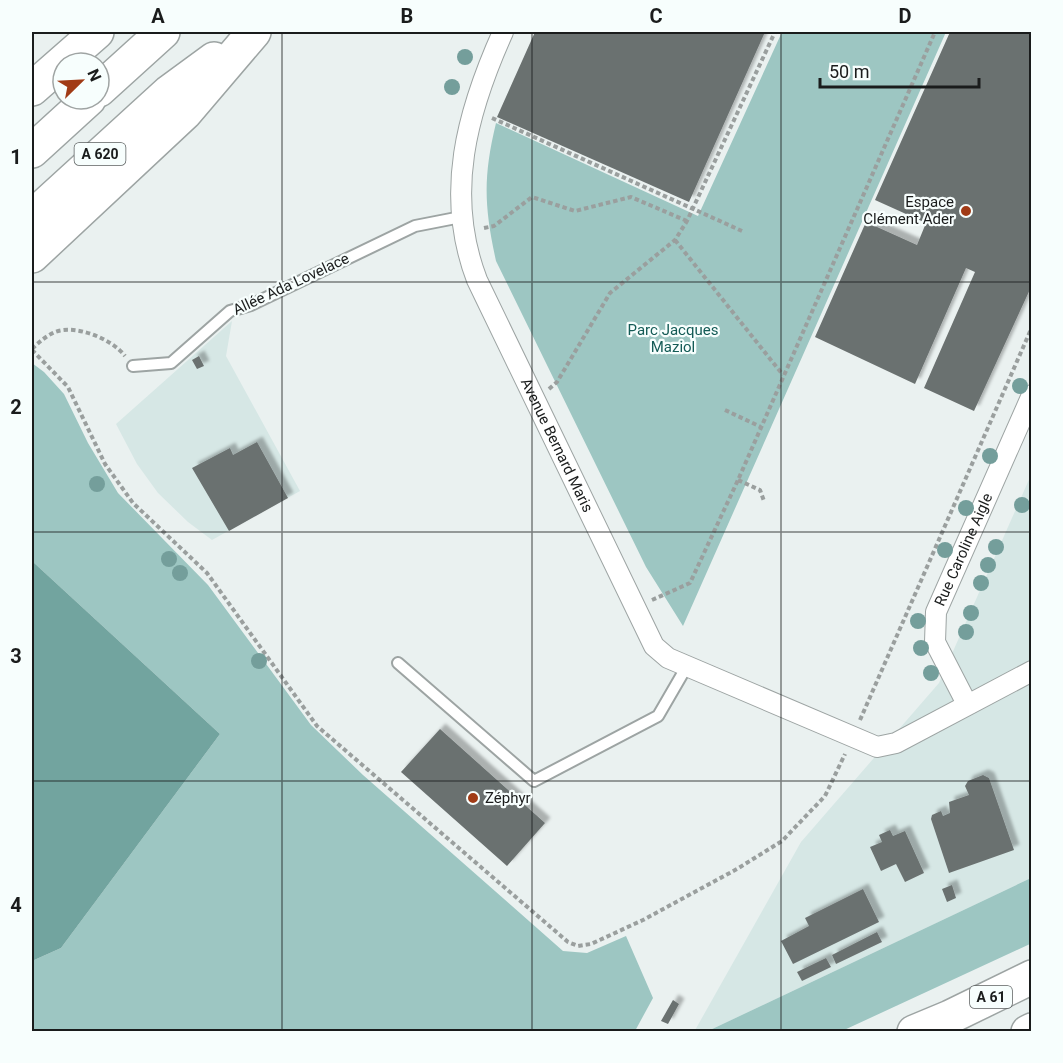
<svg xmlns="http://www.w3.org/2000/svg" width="1063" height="1063" font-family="Roboto,sans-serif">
  <defs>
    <filter id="shadow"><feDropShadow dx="5.5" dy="-5.5" stdDeviation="1.5" flood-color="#0004"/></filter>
  </defs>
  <rect width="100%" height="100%" fill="#eaf1f0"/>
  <!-- built -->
  <path fill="#d6e7e5" d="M232,321L226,356L300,491L212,540L188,522L158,493L137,464L116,424Z
    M1031,475V878L708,1031L694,1032L801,842L939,683Z"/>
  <!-- green -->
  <path fill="#9dc6c2" d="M782,32H946L683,626L646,567L496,261C484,206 483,177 496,123L698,216Z
    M32,363L44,372L64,394L88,443L118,493L208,585L311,725L363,775L563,951L587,953L626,936L653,998L635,1031H32V961L61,948L220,734L32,561Z
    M1031,878L1030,944L842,1031H708Z"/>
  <!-- water -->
  <path fill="#72a49f" d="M32,561L220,734L61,948L32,961Z"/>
  <!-- building -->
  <path fill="#6b7170" filter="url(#shadow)" d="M535,32H765L689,202L497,117Z
    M950,32H1032V285L974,411L924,388L975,272L966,268L915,384L815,337L866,222L917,245L926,223L875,200Z
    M199,356L204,366L197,369L192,360Z
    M257,442L288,498L229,531L192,468L230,448L233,455Z
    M440,729L545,823L507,866L401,772Z
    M983,775L989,778L1014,850L949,873L931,819L932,815L941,811L943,816L950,813L949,802L969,795L965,786L968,781Z
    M890,830L893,836L905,831L924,873L905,882L896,864L881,871L870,847L882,842L879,835Z
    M952,885L956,898L947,902L942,889Z
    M863,889L879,922L793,964L781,941L809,926L805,918Z
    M877,932L882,942L836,964L832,955Z
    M826,958L831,967L802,981L797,972Z
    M673,1000L679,1004L668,1024L661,1021Z"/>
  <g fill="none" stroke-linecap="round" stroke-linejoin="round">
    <defs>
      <path id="lane" d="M133,366L171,363L230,311L251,305L415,226L461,217
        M398,663L534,781L658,716L687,666"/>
      <g id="street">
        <path id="s1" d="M503,32C467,112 444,194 477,280L654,646L668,658L877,747L896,743L1032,671"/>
        <path id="s2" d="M967,704L935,642L936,612L1032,395"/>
      </g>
      <path id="highway" d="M32,89L97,32
        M99,90L163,32
        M32,151L89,99
        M32,217L169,92L214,59
        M32,256L185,113L254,32
        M914,1032L950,1017L1032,977
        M1028,1032L1032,1030"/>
    </defs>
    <!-- lane casing -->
    <use href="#lane" stroke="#9da4a3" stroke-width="14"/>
    <!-- street casing -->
    <use href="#street" stroke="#9da4a3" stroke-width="22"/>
    <!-- highway casing -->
    <use href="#highway" stroke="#9da4a3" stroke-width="36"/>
    <!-- path -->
    <path stroke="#9a9f9e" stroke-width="4" stroke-dasharray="4.5 3" stroke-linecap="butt" d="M492,118L742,231
      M484,228L494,226L532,197L575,211L631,197L687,221
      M675,240L783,375
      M32,349C39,342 46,336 55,332C76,324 112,339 125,356
      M32,350L68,387L105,464L133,503L207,573L317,726L568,942L578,946L591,944L643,920L737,869L782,841L825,796L845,754
      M549,389L557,382L610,293L675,240L687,221L775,32
      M725,410L761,427
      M738,480L760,490L764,501
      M652,600L690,583L738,480L935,32
      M860,720L1032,327"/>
    <!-- lane -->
    <use href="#lane" stroke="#fff" stroke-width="10"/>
    <!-- street -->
    <use href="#street" stroke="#fff" stroke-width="20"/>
    <!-- highway -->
    <use href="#highway" stroke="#fff" stroke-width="33"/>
  </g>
  <!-- trees -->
  <g fill="#749e9b">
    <circle cx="465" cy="57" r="8"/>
    <circle cx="452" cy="87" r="8"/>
    <circle cx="1020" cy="386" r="8"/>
    <circle cx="990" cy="456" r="8"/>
    <circle cx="97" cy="484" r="8"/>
    <circle cx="1022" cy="505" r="8"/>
    <circle cx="966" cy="508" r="8"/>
    <circle cx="996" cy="547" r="8"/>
    <circle cx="945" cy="550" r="8"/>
    <circle cx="169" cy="559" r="8"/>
    <circle cx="988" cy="565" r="8"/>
    <circle cx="180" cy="573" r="8"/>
    <circle cx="981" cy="583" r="8"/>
    <circle cx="971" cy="613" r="8"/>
    <circle cx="918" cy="621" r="8"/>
    <circle cx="966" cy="632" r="8"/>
    <circle cx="921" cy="648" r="8"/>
    <circle cx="259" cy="661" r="8"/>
    <circle cx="931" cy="673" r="8"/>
  </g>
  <!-- grid -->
  <path fill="none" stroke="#1a1c1c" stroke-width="1.5" stroke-opacity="0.55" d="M282,32V1032M532,32V1032M781,32V1032M32,282H1032M32,532H1032M32,781H1032"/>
  <!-- markers -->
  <g fill="#a13b16" stroke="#f7fefd" stroke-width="2">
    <circle cx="966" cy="211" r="6"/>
    <circle cx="473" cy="798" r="6"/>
  </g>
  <g text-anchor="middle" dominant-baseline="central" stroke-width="4.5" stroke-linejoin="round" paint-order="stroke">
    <!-- shield labels -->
    <g fill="#f7fefd" stroke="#5c6060" stroke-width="1.5">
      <rect x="74.5" y="143" width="51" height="22" rx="4.5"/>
      <rect x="970" y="986" width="42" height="22" rx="4.5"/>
    </g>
    <g font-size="14" font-weight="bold" fill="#1a1c1c">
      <text x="100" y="154">A 620</text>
      <text x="991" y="997">A 61</text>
    </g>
    <!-- poi labels -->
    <g font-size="15" fill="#1a1c1c" stroke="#f7fefd" text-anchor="end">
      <text x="954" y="202">Espace<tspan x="954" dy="17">Clément Ader</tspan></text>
      <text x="485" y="798" text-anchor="start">Zéphyr</text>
    </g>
    <!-- street labels -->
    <g font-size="15" fill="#1a1c1c" stroke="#f7fefd">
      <text transform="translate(291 284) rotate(-25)">Allée Ada Lovelace</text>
      <text stroke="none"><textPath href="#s1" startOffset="440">Avenue Bernard Maris</textPath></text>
      <text stroke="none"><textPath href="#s2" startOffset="168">Rue Caroline Aigle</textPath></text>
    </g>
    <!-- park labels -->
    <g font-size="15" fill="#145b56" stroke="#f7fefd">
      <text x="673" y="330">Parc Jacques<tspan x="673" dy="17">Maziol</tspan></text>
    </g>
  </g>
  <!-- border -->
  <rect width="1063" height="1063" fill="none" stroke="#f7fefd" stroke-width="66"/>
  <!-- north arrow -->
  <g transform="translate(81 81) rotate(66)"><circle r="28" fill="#f7fefd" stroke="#9fa4a3" stroke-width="1.5"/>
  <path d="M0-4.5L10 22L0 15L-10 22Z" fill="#a13b16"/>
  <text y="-9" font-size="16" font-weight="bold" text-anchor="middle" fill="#1a1c1c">N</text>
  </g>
  <!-- scale -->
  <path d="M820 78v9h159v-9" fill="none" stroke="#1a1c1c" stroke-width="3"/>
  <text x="829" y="78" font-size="18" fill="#1a1c1c" stroke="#f7fefd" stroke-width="4.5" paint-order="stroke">50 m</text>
  <rect x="33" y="33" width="997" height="997" fill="none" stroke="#1a1c1c" stroke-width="2"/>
  <g font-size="20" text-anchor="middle" font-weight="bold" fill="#1a1c1c">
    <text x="158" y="23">A</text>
    <text x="407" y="23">B</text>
    <text x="656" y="23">C</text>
    <text x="905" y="23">D</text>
    <text x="16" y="164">1</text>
    <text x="16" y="414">2</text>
    <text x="16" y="663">3</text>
    <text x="16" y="912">4</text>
  </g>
</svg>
